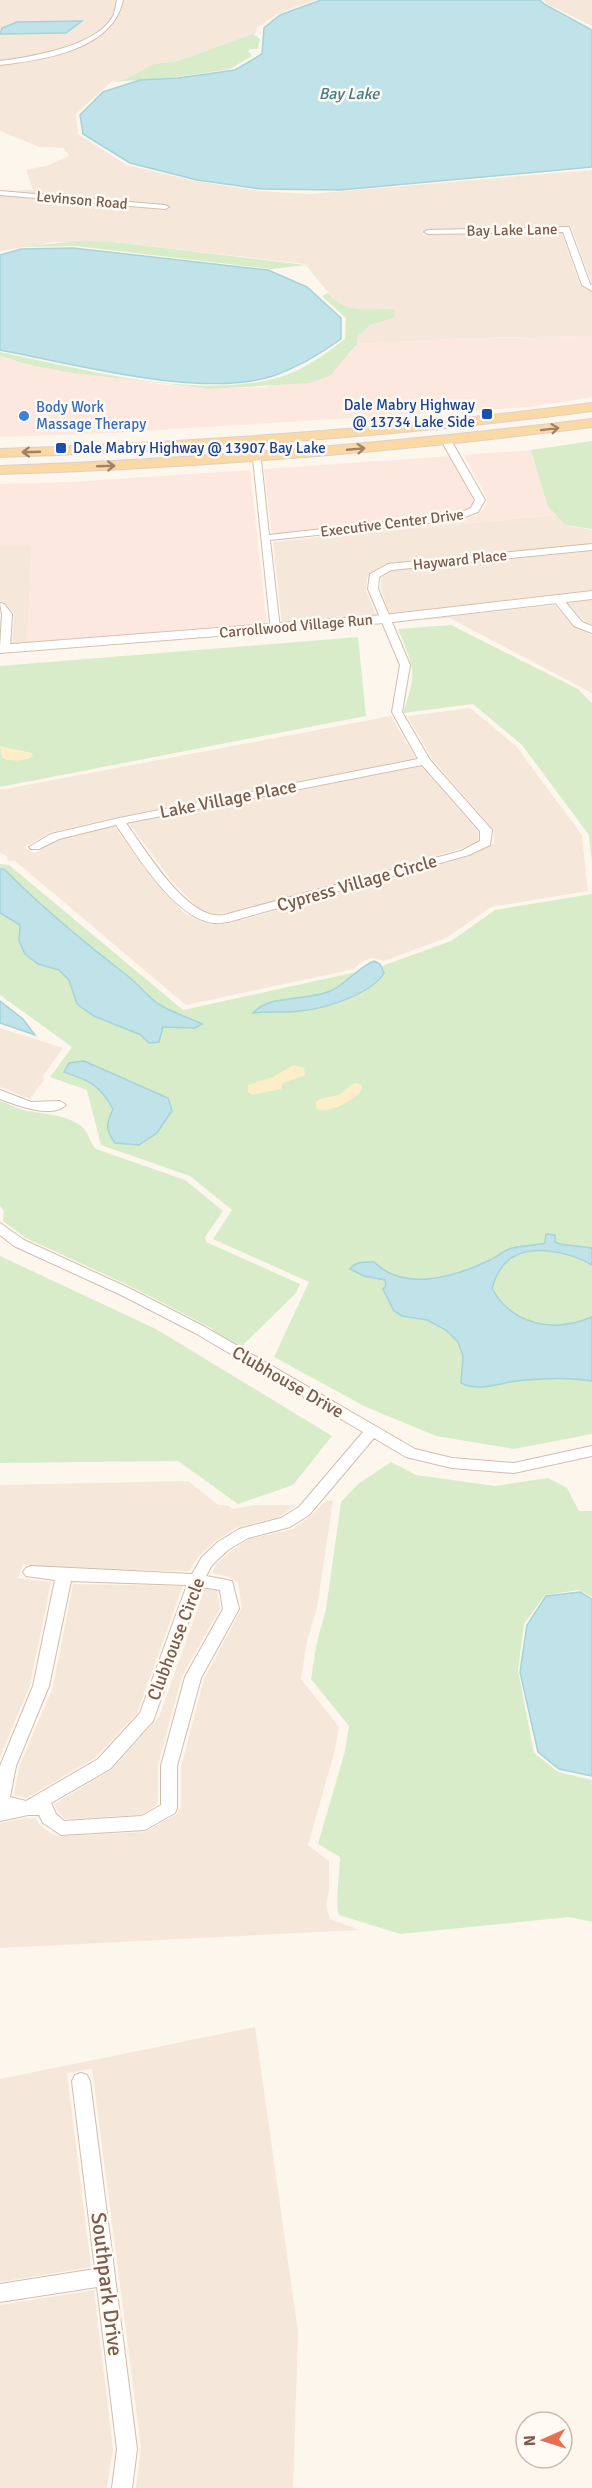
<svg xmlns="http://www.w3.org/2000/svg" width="592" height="2488" font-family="Signika,sans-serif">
  <rect width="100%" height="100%" fill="#fdf6ec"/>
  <!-- residential -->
  <path fill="#f5e8da" d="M0,0H315L277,14L258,27L255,34L178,61L154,64L125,79L112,81L76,114L78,134L127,165L195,181L260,191L309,194L592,170V284L572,229L566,227L422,231L423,235L561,231L580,285L592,289V336L472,338L357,344L358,336L370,325L394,318L373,309H348L336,302L305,264L114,242H54L0,251V195L168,210L171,206L0,191L33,190L26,170L46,166L69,156L64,148L39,147L0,131V34L66,33L82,21L17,22L0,30Z
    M544,0H592V26L547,4Z
    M556,515L565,525L592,530V544L386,564L367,577L366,590L376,616L282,625L273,542Z
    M32,545L27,643L12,644L14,613L0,600V546Z
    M592,551V592L390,615L381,589V577L392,570Z
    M592,599V625L585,622L568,603Z
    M555,605L572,625L592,635V693L450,618L392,622Z
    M470,708L516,746L582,835L588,891L491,907L446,938L384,961L372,958L361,962L354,969L186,1005L15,861H8L7,856L0,853V790L391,716L416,759L108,819L52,832L24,847L35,853L59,839L114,826L156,883L185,914L215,924L245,919L469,856L494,843L493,829L433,760L407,716Z
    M421,766L478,831V841L460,849L238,911L214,915L199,909L171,880L129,823Z
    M0,1028L63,1048L43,1076L44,1080L30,1099L0,1087Z
    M188,1481L218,1505H227L233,1509L254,1505H296L279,1517L236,1528L215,1541L198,1557L189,1571L66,1569L23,1564L18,1578L51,1582L30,1685L0,1757V1485Z
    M333,1500L317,1608L307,1641L301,1679L339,1727L335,1750L308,1845L329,1861V1891L326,1905L330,1919L359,1930L0,1948V1823L26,1818L33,1819L35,1817L40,1825L52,1834L61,1836L145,1832L177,1814L181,1807V1767L204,1679L242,1608L238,1583L230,1577L212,1573L216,1564L231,1551L249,1539L293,1529L311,1516L324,1502Z
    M73,1584L183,1586L137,1713L95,1758L26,1798L14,1795L19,1767L53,1687Z
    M205,1588L217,1590L220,1608L182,1676L158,1765V1804L141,1815L66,1819L59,1813L54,1804L111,1770L159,1717Z
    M255,2027L298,2332L293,2488H136L141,2447L92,2069L67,2073L91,2267L0,2282V2079Z
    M94,2290L113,2449L107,2488H0V2305Z"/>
  <!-- commercial -->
  <path fill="#fde8e0" d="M592,336V397L530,407L92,434L0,437V356L34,366L160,384L210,389L267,387L348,356L357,344L472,338Z
    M531,450L547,505L556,515L273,542L459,520L477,515L486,507L487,499L464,455Z
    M451,456L473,500L472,506L467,510L454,514L272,535L264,469Z
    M250,470L267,626L27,643L32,546H0V484L72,482Z"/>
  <!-- green -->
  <path fill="#d8ecc9" d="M253,34L260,39L258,49H250L248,51L252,56L230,69L177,77L112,82L125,79L154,64L178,61Z
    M78,241L114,242L306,265L272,269L75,246L20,247Z
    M328,293C347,315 367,308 395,309L394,318L370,325L358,336L357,344L331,375L310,383L210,389L74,373L34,366L0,356V352C83,369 190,399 273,379C301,372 323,356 345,339L346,318L322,296Z
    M592,441V529L565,525L547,505L531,450Z
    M451,625L578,689L592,703V863L589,835L522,745L473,704L403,713C417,671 415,670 398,629Z
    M358,637L366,716L0,787V666Z
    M0,864L9,865L183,1010L379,967L451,941L495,910L592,894V1434L514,1449L436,1436L366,1407L274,1357L309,1282L213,1239L232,1210L190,1176L101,1145L87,1090L50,1077L72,1047L0,995Z
    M0,1101C9,1104 18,1109 27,1111C44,1114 67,1115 81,1126C90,1133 89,1143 96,1149L185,1180L223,1211L205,1237L206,1242L300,1284L296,1293L241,1347L209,1332L213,1329L132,1287L26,1238L3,1221L4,1211L0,1206Z
    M0,1256L156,1329L332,1436L293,1485L238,1504L178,1461L0,1463Z
    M391,1462L416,1475L495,1486L548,1478L567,1488L579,1511H592V1597L579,1590L545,1595L524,1624L518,1670L534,1753L558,1772L592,1780V1922L569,1917L400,1934L339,1915C335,1905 340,1871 340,1857L318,1844L345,1751L349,1726L311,1679L317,1642L326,1609L341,1502L358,1484Z"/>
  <!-- sand -->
  <path fill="#fcefc7" d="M0,746L32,753L33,756C27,761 9,762 2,758Z
    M294,1065L304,1068L305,1075L283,1083L281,1089L252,1095L248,1092V1085L273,1077Z
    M357,1083L362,1085V1090C355,1100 327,1115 316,1109V1102C324,1096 332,1098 340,1094C347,1090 349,1084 357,1083Z"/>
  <!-- water -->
  <path fill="#bfe3e8" stroke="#a5d3da" stroke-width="1.5" d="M321,0H540L544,4L592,30V167L340,190L262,189L197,180L130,163L83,134L80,115L103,92L140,80L178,78L235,70L262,54L264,28L280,15Z
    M82,21L66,33L0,34L2,28L17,22Z
    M73,248L268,270L307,287L341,318V339C319,355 299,367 273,376C202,399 73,364 0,350V255L21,249Z
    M0,869H4C43,909 85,943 129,977C140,986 148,997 160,1005C173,1013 188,1017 202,1024L195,1028L163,1027L159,1042L149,1043L141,1035L94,1016L77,1004L69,980L59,970L38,964L25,954L19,941L20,925L0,913Z
    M374,961L380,964L384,973C372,994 324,1009 300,1011C284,1013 269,1011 253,1013C271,994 304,1001 328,992C346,985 358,967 374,961Z
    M0,1001L23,1019L35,1035L0,1023Z
    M84,1061L168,1098L172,1111L157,1133L139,1145L115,1143C105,1129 106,1124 113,1109C99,1084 90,1081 64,1072L69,1063Z
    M546,1234L555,1235V1242L560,1244L592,1248V1265C572,1253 534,1244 513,1257C502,1263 495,1277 492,1288C512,1326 555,1333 592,1317V1381C570,1377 548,1378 525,1380C504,1381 480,1393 461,1383L463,1356L458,1342L446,1330L427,1320L402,1316L394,1311L383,1289L386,1285L385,1280L364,1276L350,1269C355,1261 366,1262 374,1262C404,1292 454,1277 488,1261C496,1258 501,1252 509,1249C521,1245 533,1246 545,1243Z
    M580,1592L592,1599V1776L559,1769L538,1752L520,1672L527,1625L546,1596Z"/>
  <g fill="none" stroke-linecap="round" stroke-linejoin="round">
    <defs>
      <path id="street" d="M117,0H123C113,50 43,60 0,65V61C31,57 100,46 114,14C115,10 116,4 117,0Z
        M0,191L165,205L169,207L165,209L0,195Z
        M569,227L590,284L592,285V291L582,285L563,232L428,234L424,232L428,230Z
        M251,439L259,441L269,535L457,514L471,508L475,500L442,442L447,439L452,442L485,500L478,512L457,520L270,540L280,629L279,631H271Z
        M592,544V550L391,570L379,577L378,589L410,665L402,712L430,760L492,830L490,845L469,855L246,917C236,920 224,924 214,923C175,919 137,855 116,825L59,839L39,849H31L29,847L51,834L119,818L418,759L392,712L400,665L368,589L370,574L388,564ZM422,765L480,831V841L461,851L224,915C188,922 145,849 126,823Z
        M559,598L563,599L582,622L592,626V633L574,626L554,601Z
        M0,603L4,604L12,614L10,648L5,651L0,648L2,614Z
        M0,1090L31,1102L60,1101L66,1105C52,1119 16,1105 0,1099Z
        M0,1223L24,1240L131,1289L205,1327L415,1449L452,1458L514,1463L592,1446V1456L514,1473L452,1468L406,1457L374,1438L309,1515L290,1527L248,1538L228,1550L212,1565L206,1576L232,1581L239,1609L201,1678L177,1766V1808L175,1813L145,1830L61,1835L43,1823L39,1815H28L0,1821V1766L33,1686L55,1580L26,1576L23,1572L26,1568L31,1566L192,1574L202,1557L218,1542L239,1529L281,1518L299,1507L363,1432L195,1333L121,1295L14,1246L0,1235ZM71,1581L187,1585L140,1713L98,1759L26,1801L10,1797L16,1766L49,1686ZM201,1587L220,1590L223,1609L185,1677L161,1766V1805L142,1816L64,1821L56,1814L51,1803L110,1769L153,1721Z
        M81,2073L87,2075L90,2081L137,2449L132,2488H112L117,2449L97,2287L0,2302V2284L95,2269L72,2081L75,2075Z"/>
      <path id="secondary" d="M592,591V599L384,623L0,653V645L384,615Z"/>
      <path id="primary" d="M592,403V411C395,437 198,450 0,457V449C198,442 395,429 592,403Z
        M592,419V427C395,452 198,468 0,474V466C198,459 395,443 592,419Z"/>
    </defs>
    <!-- street casing -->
    <use href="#street" stroke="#d1beb0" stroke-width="2"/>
    <!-- secondary casing -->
    <use href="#secondary" stroke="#d6c0b0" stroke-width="2"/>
    <!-- primary casing -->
    <use href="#primary" stroke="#dad1cd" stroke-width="2"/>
    <!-- street -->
    <use href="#street" fill="#fff" fill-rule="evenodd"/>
    <!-- secondary -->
    <use href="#secondary" fill="#fff" fill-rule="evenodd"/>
    <!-- primary -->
    <use href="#primary" fill="#fbd9a5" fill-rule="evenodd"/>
  </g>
  <!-- one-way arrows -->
  <defs><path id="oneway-shaft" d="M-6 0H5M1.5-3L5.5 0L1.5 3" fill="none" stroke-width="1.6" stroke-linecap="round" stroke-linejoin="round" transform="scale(1.5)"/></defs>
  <g stroke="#a18267">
    <use href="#oneway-shaft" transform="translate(550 429) rotate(-7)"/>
    <use href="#oneway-shaft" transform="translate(356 449) rotate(-5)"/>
    <use href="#oneway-shaft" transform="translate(31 452) rotate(178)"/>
    <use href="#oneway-shaft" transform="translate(106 466) rotate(-2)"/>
  </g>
  <!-- markers -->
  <g fill="#1a4fb4" stroke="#fffaf3" stroke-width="2">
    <rect x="481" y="408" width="12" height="12" rx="3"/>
    <rect x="55" y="442" width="12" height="12" rx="3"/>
  </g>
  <circle fill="#3f7fe0" stroke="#fffaf3" stroke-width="2" cx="24" cy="416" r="6"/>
  <g text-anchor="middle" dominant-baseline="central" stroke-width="5" stroke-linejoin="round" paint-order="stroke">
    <!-- far-street labels -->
    <g font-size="15" fill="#7a5c4d" stroke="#fffaf3">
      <text transform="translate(82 200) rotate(5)">Levinson Road</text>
      <text transform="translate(512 230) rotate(-1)">Bay Lake Lane</text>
      <text transform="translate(392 523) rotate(-7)">Executive Center Drive</text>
      <text transform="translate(460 560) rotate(-6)">Hayward Place</text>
      <text transform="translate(296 626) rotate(-5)">Carrollwood Village Run</text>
    </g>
    <!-- far-transit labels -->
    <g font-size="15" fill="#164399" stroke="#fffaf3" text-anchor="end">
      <text x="475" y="405">Dale Mabry Highway<tspan x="475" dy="17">@ 13734 Lake Side</tspan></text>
      <text x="73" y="448" text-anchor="start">Dale Mabry Highway @ 13907 Bay Lake</text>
    </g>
    <!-- far-shop labels -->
    <g font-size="15" fill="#366cbe" stroke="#fffaf3" text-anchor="start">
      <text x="36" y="407">Body Work<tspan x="36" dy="17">Massage Therapy</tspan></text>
    </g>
    <!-- far-water labels -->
    <g font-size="16" font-style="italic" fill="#437c86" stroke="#fffaf3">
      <text x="349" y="94">Bay Lake</text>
    </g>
    <!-- street labels -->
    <g font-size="18" fill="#7a5c4d" stroke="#fffaf3">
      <text transform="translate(228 799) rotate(-11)">Lake Village Place</text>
      <text transform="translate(357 883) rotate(-16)">Cypress Village Circle</text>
      <text transform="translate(288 1382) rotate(30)">Clubhouse Drive</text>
      <text transform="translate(176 1639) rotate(-69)">Clubhouse Circle</text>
    </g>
    <!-- near-street labels -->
    <g font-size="21" fill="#7a5c4d" stroke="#fffaf3">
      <text transform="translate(107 2284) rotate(83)">Southpark Drive</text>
    </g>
  </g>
  <!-- north arrow -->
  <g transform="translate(544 2440) rotate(267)"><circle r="28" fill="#fffaf3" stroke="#cabbb1" stroke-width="1.5"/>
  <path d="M0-4.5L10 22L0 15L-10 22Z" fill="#e76f51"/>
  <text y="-9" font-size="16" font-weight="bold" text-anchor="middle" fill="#7a5c4d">N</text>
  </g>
</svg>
